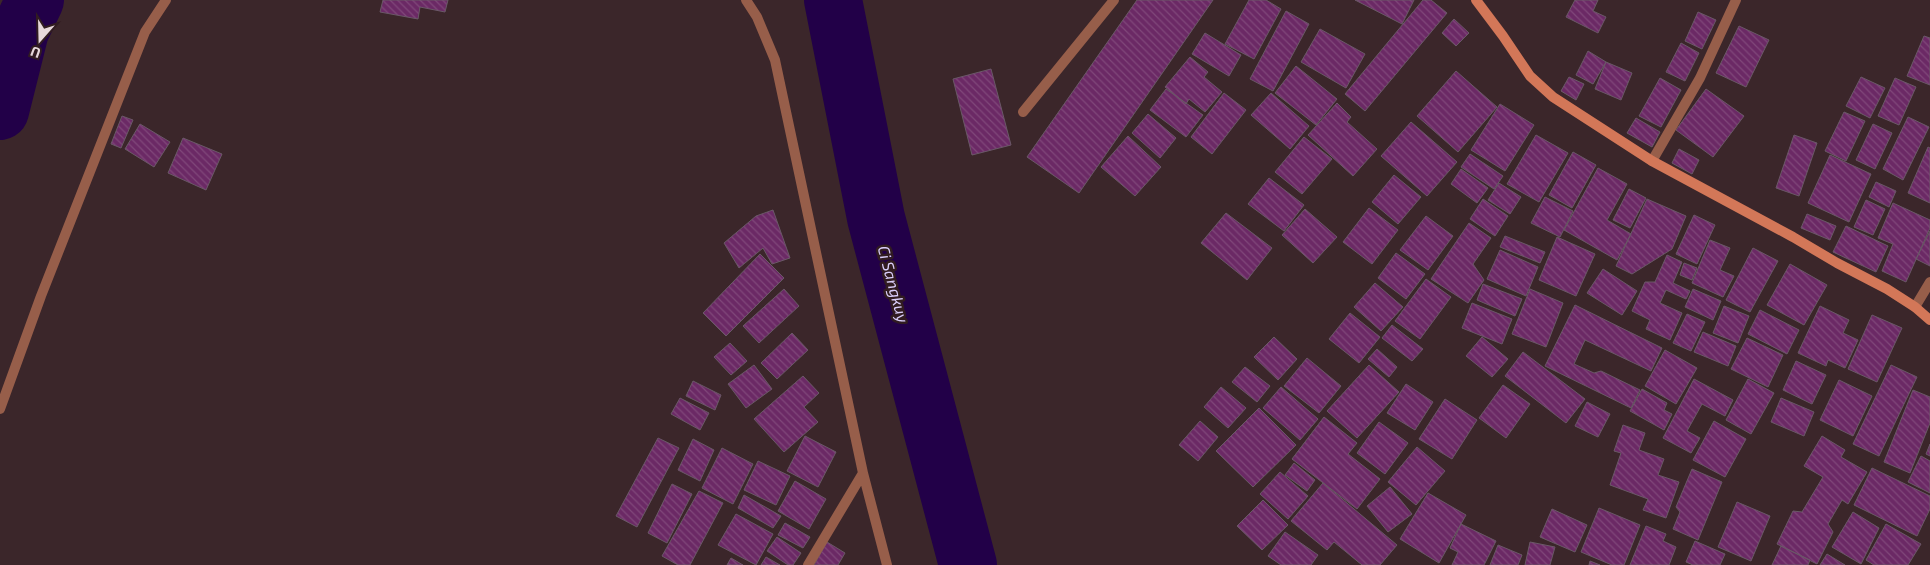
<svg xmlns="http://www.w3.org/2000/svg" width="1930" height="565" font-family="'Exo 2',sans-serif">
  <defs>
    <pattern id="building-back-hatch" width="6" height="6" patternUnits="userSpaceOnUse" patternTransform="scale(1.25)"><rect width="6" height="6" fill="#6b2965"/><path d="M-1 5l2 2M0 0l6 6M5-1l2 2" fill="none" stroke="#80477a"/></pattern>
  </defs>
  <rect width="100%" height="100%" fill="#3b262a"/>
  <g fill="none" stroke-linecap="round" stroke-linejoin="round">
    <!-- river -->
    <path stroke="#220048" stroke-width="58" d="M833,0L876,218L968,565
      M0,111L20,31L35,0"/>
  </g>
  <!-- building -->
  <path fill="url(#building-back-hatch)" stroke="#6a5867" d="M383,0H448L445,12L420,7L418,19L380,12Z
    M1137,0H1213L1079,193L1027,157Z
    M1249,0H1266L1281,9L1254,59L1225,44Z
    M1355,0H1414L1402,24Z
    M1423,0H1431L1447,13L1365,111L1345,94Z
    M1575,0H1598L1593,11L1606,17L1598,33L1566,17Z
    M1286,11L1309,24L1273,91L1250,79Z
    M1698,12L1716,20L1702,49L1685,41Z
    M1454,19L1469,33L1456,46L1442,33Z
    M1739,26L1769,40L1746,87L1716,73Z
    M1320,29L1365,54L1346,88L1301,62Z
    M1205,33L1241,55L1229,76L1192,54Z
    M1924,36L1930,38V85L1907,76Z
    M1681,43L1699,53L1685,81L1666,72Z
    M1588,51L1606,62L1593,84L1576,75Z
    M1190,57L1208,72L1204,77L1222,92L1205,112L1189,99L1186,104L1165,87Z
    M1606,62L1632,73L1621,100L1595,89Z
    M1296,66L1337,99L1316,125L1275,93Z
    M991,69L1011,145L972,155L953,79Z
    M1456,71L1497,107L1458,152L1417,116Z
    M1569,77L1584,84L1576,100L1561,91Z
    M1861,77L1885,88L1870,118L1846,106Z
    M1660,78L1681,90L1661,127L1639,116Z
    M1895,78L1916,87L1899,125L1878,116Z
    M1166,89L1203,115L1186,137L1150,110Z
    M1706,89L1744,116L1713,157L1676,130Z
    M1224,93L1246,110L1212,154L1191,137Z
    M1271,93L1309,126L1290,149L1251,115Z
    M1337,103L1351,117L1347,122L1377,149L1353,176L1308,135Z
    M1500,104L1534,125L1505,171L1471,150Z
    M1844,112L1865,121L1846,161L1825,151Z
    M1148,114L1176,138L1160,158L1132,133Z
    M122,116L133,120L121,148L111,144Z
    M1908,117L1929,127L1903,180L1883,169Z
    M1636,118L1660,132L1652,147L1627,133Z
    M1411,122L1457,162L1427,196L1381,156Z
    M140,124L170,142L154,167L125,149Z
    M1873,124L1892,133L1875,169L1856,160Z
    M1536,135L1568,153L1539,202L1507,184Z
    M1794,135L1817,143L1799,196L1776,188Z
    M1128,136L1161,167L1135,196L1101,167Z
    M1304,137L1332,159L1302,194L1275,172Z
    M183,138L222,154L206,190L168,173Z
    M1928,147L1930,148V203L1908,193Z
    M1679,149L1699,160L1692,174L1672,163Z
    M1573,152L1596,165L1572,208L1549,195Z
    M1470,154L1503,176L1494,189L1461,167Z
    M1830,155L1871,174L1849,222L1808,203Z
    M1598,168L1627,184L1607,220L1631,234L1617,260L1564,230Z
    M1461,169L1488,188L1477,203L1451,184Z
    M1394,175L1421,197L1398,224L1372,202Z
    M1269,178L1304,205L1284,231L1248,204Z
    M1876,182L1896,191L1889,207L1869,197Z
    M1499,183L1521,197L1510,214L1488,200Z
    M1629,189L1646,198L1630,228L1613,220Z
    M1545,197L1573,211L1560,237L1531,223Z
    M1483,199L1508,216L1495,236L1470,219Z
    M1647,199L1686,216L1672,249L1632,274L1616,266Z
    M1866,200L1885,209L1873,235L1854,227Z
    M1893,203L1930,220V228L1906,282L1882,271L1893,244L1878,238Z
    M1369,208L1398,230L1372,264L1343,242Z
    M1305,209L1337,237L1313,263L1282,235Z
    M773,210L790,258L772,264L763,248L739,268L724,243L756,216Z
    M1226,213L1272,248L1247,280L1201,243Z
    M1807,214L1836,226L1830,240L1801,228Z
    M1694,215L1715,225L1697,264L1676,254Z
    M1426,216L1453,236L1428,270L1400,250Z
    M1469,223L1491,238L1473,264L1484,280L1468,303L1431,279Z
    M1846,226L1888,246L1876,272L1833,252Z
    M1930,231V266L1916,259Z
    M1505,236L1545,252L1540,263L1500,247Z
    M1557,237L1595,254L1576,296L1539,280Z
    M1710,240L1730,248L1720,270L1734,276L1723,297L1692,283Z
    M1753,248L1778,261L1750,312L1726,300Z
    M1500,250L1538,267L1526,296L1487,279Z
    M1396,253L1425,274L1406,299L1378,278Z
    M760,254L784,278L726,336L703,313Z
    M1667,255L1682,262L1673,283L1690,291L1686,299L1666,290L1660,303L1682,313L1670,340L1646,329L1650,320L1632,311L1645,282H1655Z
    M1684,263L1697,268L1692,280L1680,275Z
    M1790,264L1827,285L1804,325L1767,305Z
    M1603,269L1637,291L1622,315L1587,293Z
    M1426,279L1451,297L1420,339L1395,321Z
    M1375,283L1403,307L1381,331L1354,307Z
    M1483,284L1522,299L1515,316L1477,300Z
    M784,289L799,306L759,343L743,326Z
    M1530,289L1563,303L1546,347L1512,334Z
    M1693,289L1721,301L1713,320L1685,307Z
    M1472,303L1512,319L1502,344L1462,328Z
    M1575,305L1662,348L1651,371L1585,340L1574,364L1594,373L1601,371L1640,390L1631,408L1545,366Z
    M1724,306L1749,316L1738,343L1713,333Z
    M1820,306L1849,320L1843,333L1858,340L1845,368L1828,360L1826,366L1798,353Z
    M1760,310L1799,330L1787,354L1748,334Z
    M1350,313L1380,337L1359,363L1329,339Z
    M1687,314L1705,322L1691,351L1673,343Z
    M1872,315L1902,328L1877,382L1848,369Z
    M1392,325L1423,349L1412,361L1382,338Z
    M1703,332L1736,346L1728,366L1694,352Z
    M792,333L808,350L777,379L761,363Z
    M1274,337L1297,359L1278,380L1254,357Z
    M1482,337L1508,359L1492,377L1466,356Z
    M1747,338L1783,355L1768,387L1731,369Z
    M730,343L747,361L731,375L714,357Z
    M1377,349L1397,367L1389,377L1368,359Z
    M1665,350L1697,368L1676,404L1645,386Z
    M1523,352L1585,399L1566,423L1505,376Z
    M1307,358L1341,386L1319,413L1284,386Z
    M1796,361L1826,375L1812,404L1783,390Z
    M754,365L772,389L746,408L728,384Z
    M1369,365L1399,392L1357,438L1327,411Z
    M1891,365L1917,377L1879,456L1853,444Z
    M1245,367L1270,386L1257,402L1232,382Z
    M803,376L819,393L804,407L818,422L784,452L754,419Z
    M1694,379L1733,400L1725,416L1702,404L1687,431L1700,438L1691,453L1663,438Z
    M1748,379L1774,393L1751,434L1726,420Z
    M1839,380L1872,396L1853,436L1820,420Z
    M693,381L721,395L715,410L686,396Z
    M1406,384L1433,402L1415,430L1387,413Z
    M1503,385L1530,404L1506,438L1479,418Z
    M1221,387L1246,408L1228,428L1204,407Z
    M1281,387L1318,419L1300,440L1263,408Z
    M1642,389L1667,403L1664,410L1672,414L1664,430L1630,411Z
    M1913,390L1930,397V423L1910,473L1884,462Z
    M680,398L709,413L700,430L671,414Z
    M1781,398L1814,412L1804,436L1771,422Z
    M1445,399L1477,420L1452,459L1419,439Z
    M1587,402L1610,414L1598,437L1575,426Z
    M1259,408L1296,445L1253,487L1216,451Z
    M1324,417L1357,443L1348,454L1380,479L1357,509L1292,459Z
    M1200,421L1218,437L1198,461L1179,445Z
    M1714,421L1746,439L1725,477L1693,460Z
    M1379,422L1408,443L1385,474L1357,453Z
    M1623,425L1645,433L1639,450L1664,459L1658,475L1679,482L1666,518L1643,510L1648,499L1610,485L1621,453L1614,451Z
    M805,436L836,452L818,487L787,471Z
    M1822,436L1845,450L1841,457L1867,472L1848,504L1842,500L1828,524L1833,532L1817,564L1777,544L1793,511L1802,512L1823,477L1804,466Z
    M658,438L679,448L637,527L616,516Z
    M693,439L714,450L700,481L678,470Z
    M1930,444V456L1926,454Z
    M1417,447L1445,471L1416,505L1388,482Z
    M722,448L753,464L733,504L702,488Z
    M1921,456L1930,461V493L1908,482Z
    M758,461L790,476L776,505L744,490Z
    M1294,463L1315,480L1307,491L1285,475Z
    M1872,468L1930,496V509L1917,536L1854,505Z
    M1692,469L1722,482L1698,540L1673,529L1680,512L1676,507Z
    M1280,472L1308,496L1288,519L1260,494Z
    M795,481L826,499L809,529L778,511Z
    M1323,483L1397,545L1380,565H1362L1334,542L1327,550L1291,521Z
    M672,484L692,494L667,543L648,533Z
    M1390,487L1412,514L1388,532L1367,506Z
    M699,491L723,503L690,565H678L662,556Z
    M1428,493L1466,515L1439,563L1400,539Z
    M744,495L781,516L773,528L738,508Z
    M1263,500L1288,525L1262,550L1237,526Z
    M1737,502L1770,516L1751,561L1718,547Z
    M1599,508L1640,525L1624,565H1612L1581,552Z
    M1552,509L1587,525L1575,552L1540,537Z
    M1853,512L1879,528L1861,564L1832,547Z
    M736,514L773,534L756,565L718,545Z
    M785,523L810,537L803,548L778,535Z
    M1461,524L1496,541L1484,565H1452L1458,552L1450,548Z
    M1886,524L1921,544L1908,565H1874L1866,560Z
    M1646,526L1666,534L1663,541L1676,547L1669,565H1630Z
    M1285,532L1318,555L1311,565H1281L1268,556Z
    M777,537L801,553L793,565H788L767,551Z
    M1695,541L1725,554L1720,565H1693L1686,562Z
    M827,542L845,553L838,565H814Z
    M1530,542L1555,547L1550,565H1525Z
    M1498,545L1522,555L1518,565H1490Z
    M1781,546L1810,560L1808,565H1772Z
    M1827,554L1845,565H1820Z
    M766,557L780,565H761Z
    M731,558L743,565H727Z
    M1590,561L1600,565H1589Z"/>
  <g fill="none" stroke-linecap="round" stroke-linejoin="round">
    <!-- lane -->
    <path stroke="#975e4a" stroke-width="10" d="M1023,112L1114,0"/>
    <!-- street -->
    <path stroke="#975e4a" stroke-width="10" d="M746,0L757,17L775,60L863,473L887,565
      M1652,161L1700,78L1736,0
      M1915,307L1930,282
      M0,409L41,296L145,32L166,0
      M808,565L863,473"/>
    <!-- secondary -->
    <path stroke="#d37758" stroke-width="10" d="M1476,0L1503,36L1530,76L1553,97L1652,161L1793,237L1837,263L1887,289L1915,307L1930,320"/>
  </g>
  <g text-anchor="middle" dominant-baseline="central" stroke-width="5" stroke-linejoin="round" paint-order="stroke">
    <!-- water labels -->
    <g font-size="16" font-style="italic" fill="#d9cdf9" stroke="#311c21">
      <text transform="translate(894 284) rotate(75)">Ci Sangkuy</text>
    </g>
  </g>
  <!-- north arrow -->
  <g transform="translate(40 40) rotate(200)" stroke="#311c21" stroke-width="4" paint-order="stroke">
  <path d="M0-4L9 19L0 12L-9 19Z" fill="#e7d8db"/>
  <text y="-8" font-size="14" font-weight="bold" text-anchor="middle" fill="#e7d8db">U</text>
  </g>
</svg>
